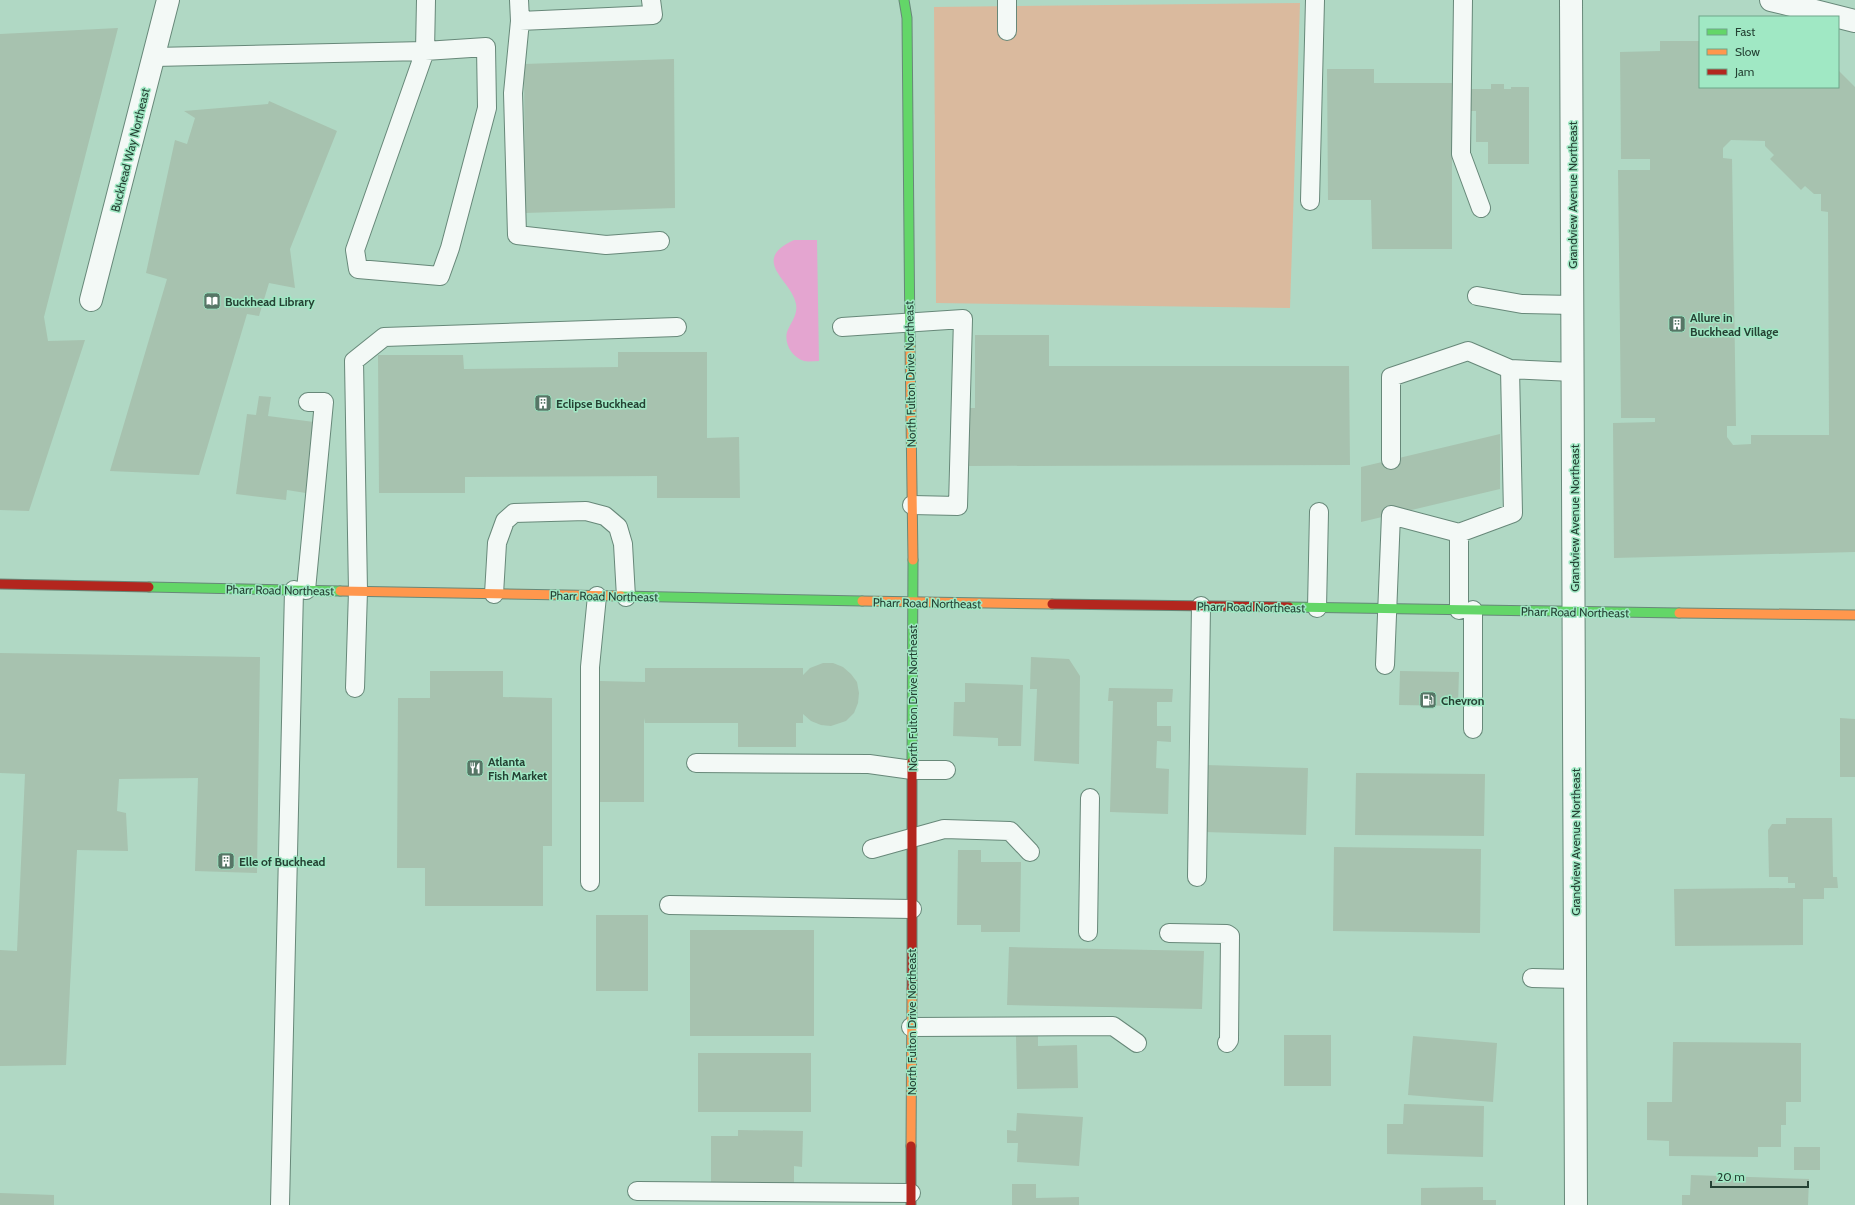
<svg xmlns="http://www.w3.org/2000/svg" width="1855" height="1205" font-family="Cabin,sans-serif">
  <rect width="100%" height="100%" fill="#b0d8c4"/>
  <!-- green -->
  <path fill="#daba9e" d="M1300,3L1290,308L936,303L934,7Z"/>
  <!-- water -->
  <path fill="#e4a5d0" d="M794,240H817L819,361C814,361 808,362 804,361C792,357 784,344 787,332C791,322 798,315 796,304C792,280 749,261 794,240Z"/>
  <!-- building -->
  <path fill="#a7c2af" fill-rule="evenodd" d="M118,28L44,317L48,341L85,340L29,511L0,510V34Z
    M1660,41H1700V87H1838V70L1855,87V552L1614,558L1613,423L1655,422V418H1621L1618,170H1650V159H1621L1620,52L1660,51ZM1731,140L1765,141V146L1774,155L1770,159L1801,190L1805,186L1814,194H1821V211L1828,212L1829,435H1751V444L1733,445L1727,437V426H1736L1732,159L1723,158V148Z
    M674,59L675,208L525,213L524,64Z
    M1327,69H1374V83H1452V249H1372L1371,200H1328Z
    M1491,84H1504V89H1511V87H1529V164H1488V142H1476V111H1468V89H1491Z
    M269,101L337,131L290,249L295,288L269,283L259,316L247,314L199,475L110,471L167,279L146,273L175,140L187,144L195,118L184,111L268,104Z
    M975,335H1049V366H1349L1350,465L969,466V408H975Z
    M618,352H707V438L739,437L740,498H657V476L465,477V493H379L378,355H463L464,369L618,367Z
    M259,396L271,397L268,416L314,422L312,494L287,490L286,500L236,494L247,414L256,415Z
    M1500,434V489L1361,522V467Z
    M0,653L260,657L257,873L195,871L198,778L119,779L117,811L126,813L128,851L77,850L66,1065L0,1066V950L17,951L25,774L0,773Z
    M1031,657L1069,659L1080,676L1079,764L1034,761L1037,689H1030Z
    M823,663H833L843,667L851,674L857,682L859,693L858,703L854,713L846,721L831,726L821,725L811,721L803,714V723H796V747H738V723H645L644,718V802H599L600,681L645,682V668H803V675L810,668Z
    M430,671H503V697L552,698V846H543V906H425V868H397L398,698H430Z
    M1400,671L1459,672L1458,706L1399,705Z
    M965,683L1023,685L1021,746H998V738L953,736L954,702H965Z
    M1109,688L1173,689L1172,702H1157V726H1171V742L1157,741L1156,768L1169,769L1168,814L1110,812L1113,701H1108Z
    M1840,718L1855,719V777H1840Z
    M1206,765L1308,768L1306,835L1204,832Z
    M1356,773L1485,774L1484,836L1355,835Z
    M1786,818H1832L1833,877H1837L1838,888H1824V899H1803V945L1675,946L1674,889L1795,888V883H1788V877H1769L1768,830L1772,824H1786Z
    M1334,847L1481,849L1480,933L1333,931Z
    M958,850H981V862H1021L1020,932H981V925H957Z
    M596,915H648V991H596Z
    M690,930H814V1036H690Z
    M1009,947L1204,951L1202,1009L1007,1005Z
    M1284,1035H1331V1086H1284Z
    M1016,1036H1038V1046L1077,1045L1078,1088L1017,1089Z
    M1413,1036L1497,1043L1493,1102L1408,1095Z
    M1673,1042L1801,1043V1102H1786V1125H1781V1147H1758V1157L1669,1156V1141L1647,1140V1102H1672Z
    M698,1053H811V1112H698Z
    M1404,1104L1484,1106L1483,1157L1387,1154V1124H1403Z
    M1017,1113L1083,1117L1079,1166L1017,1162L1018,1143H1007V1130L1016,1131Z
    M738,1130L803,1131L802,1167L794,1166V1188L711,1186V1136H738Z
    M1794,1147H1820V1170H1794Z
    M1691,1175L1809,1179L1808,1205H1682V1195H1690Z
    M1012,1184H1036V1198L1079,1197V1205H1012Z
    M1483,1187V1200H1496V1205H1421V1188Z
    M0,1193L54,1195V1205H0Z"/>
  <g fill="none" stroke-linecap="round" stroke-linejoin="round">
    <defs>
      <path id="lane" d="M519,0L520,21L513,93L517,235L606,245L660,241
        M1007,0V31
        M1463,0L1461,154L1481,208
        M520,21L653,15L651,0
        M154,57L425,51L486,47L487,108L450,248L440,276L358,269L355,250L425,51L426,0
        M1310,201L1315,0
        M1477,296L1522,304L1573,305
        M842,327L963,319L958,506L912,505
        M1391,460V377L1468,351L1510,369L1573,372
        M306,590L324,402H308
        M494,594L497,543L505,521L514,513L586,511L605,516L618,527L623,544L626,597
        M1317,608L1319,512
        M1459,610V533L1513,513L1510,369
        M1385,665L1391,515L1459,533
        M355,688L358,591L354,361L384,337L677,327
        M1473,729V610
        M696,763L869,764L912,770H946
        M872,849L944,829L1010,831L1030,852
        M1197,877L1201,606
        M590,882V667L597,596
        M669,905L912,909
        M1088,932L1090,798
        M1169,933L1227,934L1230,936L1229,1040L1227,1043
        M1532,978L1576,979
        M911,1027L1113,1026L1137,1043
        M637,1191L911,1193
        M280,1205L294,590"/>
      <path id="street" d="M1571,0L1576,1205
        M1771,0L1855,21
        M91,300L168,0"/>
      <path id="fast" d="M904,0L907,18L910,346
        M149,587L340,591
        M621,596L862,601
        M1289,607L1679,613
        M912,762L913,560"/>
      <path id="slow" d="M910,346L913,560
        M340,591L621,596
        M862,601L1052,604
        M1679,613L1855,615
        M911,1146L912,989"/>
      <path id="jam" d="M0,584L149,587
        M1052,604L1289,607
        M912,989V762
        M911,1205V1146"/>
    </defs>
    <!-- lane casing -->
    <use href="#lane" stroke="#678879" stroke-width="20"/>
    <!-- street casing -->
    <use href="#street" stroke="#678879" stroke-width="24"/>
    <!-- fast casing -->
    <use href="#fast" stroke="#678879" stroke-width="11"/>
    <!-- slow casing -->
    <use href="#slow" stroke="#678879" stroke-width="11"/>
    <!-- jam casing -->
    <use href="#jam" stroke="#678879" stroke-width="11"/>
    <!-- lane -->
    <use href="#lane" stroke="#f3f9f6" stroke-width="18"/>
    <!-- street -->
    <use href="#street" stroke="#f3f9f6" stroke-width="22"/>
    <!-- fast -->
    <use href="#fast" stroke="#63d668" stroke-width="9"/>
    <!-- slow -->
    <use href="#slow" stroke="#ff974d" stroke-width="9"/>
    <!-- jam -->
    <use href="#jam" stroke="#b3261e" stroke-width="9"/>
  </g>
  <!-- icons -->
  <defs>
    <symbol id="library-square" viewBox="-11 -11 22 22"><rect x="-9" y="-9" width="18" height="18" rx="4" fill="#567666" stroke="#a0e8c4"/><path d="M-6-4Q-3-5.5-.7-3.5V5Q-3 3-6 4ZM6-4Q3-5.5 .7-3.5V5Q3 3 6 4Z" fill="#fff"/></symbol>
    <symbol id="building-square" viewBox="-11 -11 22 22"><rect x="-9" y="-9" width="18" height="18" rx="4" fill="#567666" stroke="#a0e8c4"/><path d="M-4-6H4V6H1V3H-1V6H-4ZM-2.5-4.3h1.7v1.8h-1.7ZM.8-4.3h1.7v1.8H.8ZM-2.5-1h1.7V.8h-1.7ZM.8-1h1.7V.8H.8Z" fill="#fff"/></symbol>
    <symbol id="fuel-square" viewBox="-11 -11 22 22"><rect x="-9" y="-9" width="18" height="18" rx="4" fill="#567666" stroke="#a0e8c4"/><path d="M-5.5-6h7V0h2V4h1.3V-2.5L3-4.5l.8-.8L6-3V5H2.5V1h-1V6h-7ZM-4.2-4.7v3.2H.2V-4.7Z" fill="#fff"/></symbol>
    <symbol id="restaurant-square" viewBox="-11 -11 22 22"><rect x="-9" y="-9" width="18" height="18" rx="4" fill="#567666" stroke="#a0e8c4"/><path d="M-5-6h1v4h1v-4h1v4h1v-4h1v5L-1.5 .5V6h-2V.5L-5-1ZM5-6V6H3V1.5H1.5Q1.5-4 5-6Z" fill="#fff"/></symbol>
  </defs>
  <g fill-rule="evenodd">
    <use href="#library-square" x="202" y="291" width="20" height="20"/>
    <use href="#building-square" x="1667" y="314" width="20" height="20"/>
    <use href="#building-square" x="533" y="393" width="20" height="20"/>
    <use href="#fuel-square" x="1418" y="690" width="20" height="20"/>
    <use href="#restaurant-square" x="465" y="758" width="20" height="20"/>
    <use href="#building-square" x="216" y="851" width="20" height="20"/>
  </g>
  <g text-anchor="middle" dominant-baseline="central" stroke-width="3" stroke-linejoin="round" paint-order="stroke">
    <!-- street labels -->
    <g font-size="12" fill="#254234" stroke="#a0e8c4">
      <text transform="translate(130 150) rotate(-76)">Buckhead Way Northeast</text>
      <text transform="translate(1572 195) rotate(-90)">Grandview Avenue Northeast</text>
      <text transform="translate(910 374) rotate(-91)">North Fulton Drive Northeast</text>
      <text transform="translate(1574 518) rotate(-90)">Grandview Avenue Northeast</text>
      <text transform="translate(280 590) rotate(1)">Pharr Road Northeast</text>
      <text transform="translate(604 596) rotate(1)">Pharr Road Northeast</text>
      <text transform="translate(927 603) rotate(1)">Pharr Road Northeast</text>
      <text transform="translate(1251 607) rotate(1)">Pharr Road Northeast</text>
      <text transform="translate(1575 612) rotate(1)">Pharr Road Northeast</text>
      <text transform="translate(912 698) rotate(-90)">North Fulton Drive Northeast</text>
      <text transform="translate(1575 842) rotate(-90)">Grandview Avenue Northeast</text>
      <text transform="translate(911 1022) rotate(-90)">North Fulton Drive Northeast</text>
    </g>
    <!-- poi labels -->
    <g font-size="12" font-weight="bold" fill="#254234" stroke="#a0e8c4" text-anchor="start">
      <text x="225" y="301">Buckhead Library</text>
      <text x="1690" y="317">Allure in<tspan x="1690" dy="14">Buckhead Village</tspan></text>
      <text x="556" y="403">Eclipse Buckhead</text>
      <text x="1441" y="700">Chevron</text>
      <text x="488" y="761">Atlanta<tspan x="488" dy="14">Fish Market</tspan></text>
      <text x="239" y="861">Elle of Buckhead</text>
    </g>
  </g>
  <!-- legend -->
  <rect x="1699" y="16" width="140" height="72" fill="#a0e8c4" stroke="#6fa68a"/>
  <rect x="1707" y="29" width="20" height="6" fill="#63d668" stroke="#6fa68a"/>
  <text x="1735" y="36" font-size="12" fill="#254234">Fast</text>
  <rect x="1707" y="49" width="20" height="6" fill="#ff974d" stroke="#6fa68a"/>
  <text x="1735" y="56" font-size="12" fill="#254234">Slow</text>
  <rect x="1707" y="69" width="20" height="6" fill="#b3261e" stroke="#6fa68a"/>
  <text x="1735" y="76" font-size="12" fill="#254234">Jam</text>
  <!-- scale -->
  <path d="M1711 1181v6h97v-6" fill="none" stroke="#254234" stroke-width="2"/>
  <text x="1717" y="1181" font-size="12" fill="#254234" stroke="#a0e8c4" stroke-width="3" paint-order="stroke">20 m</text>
</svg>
